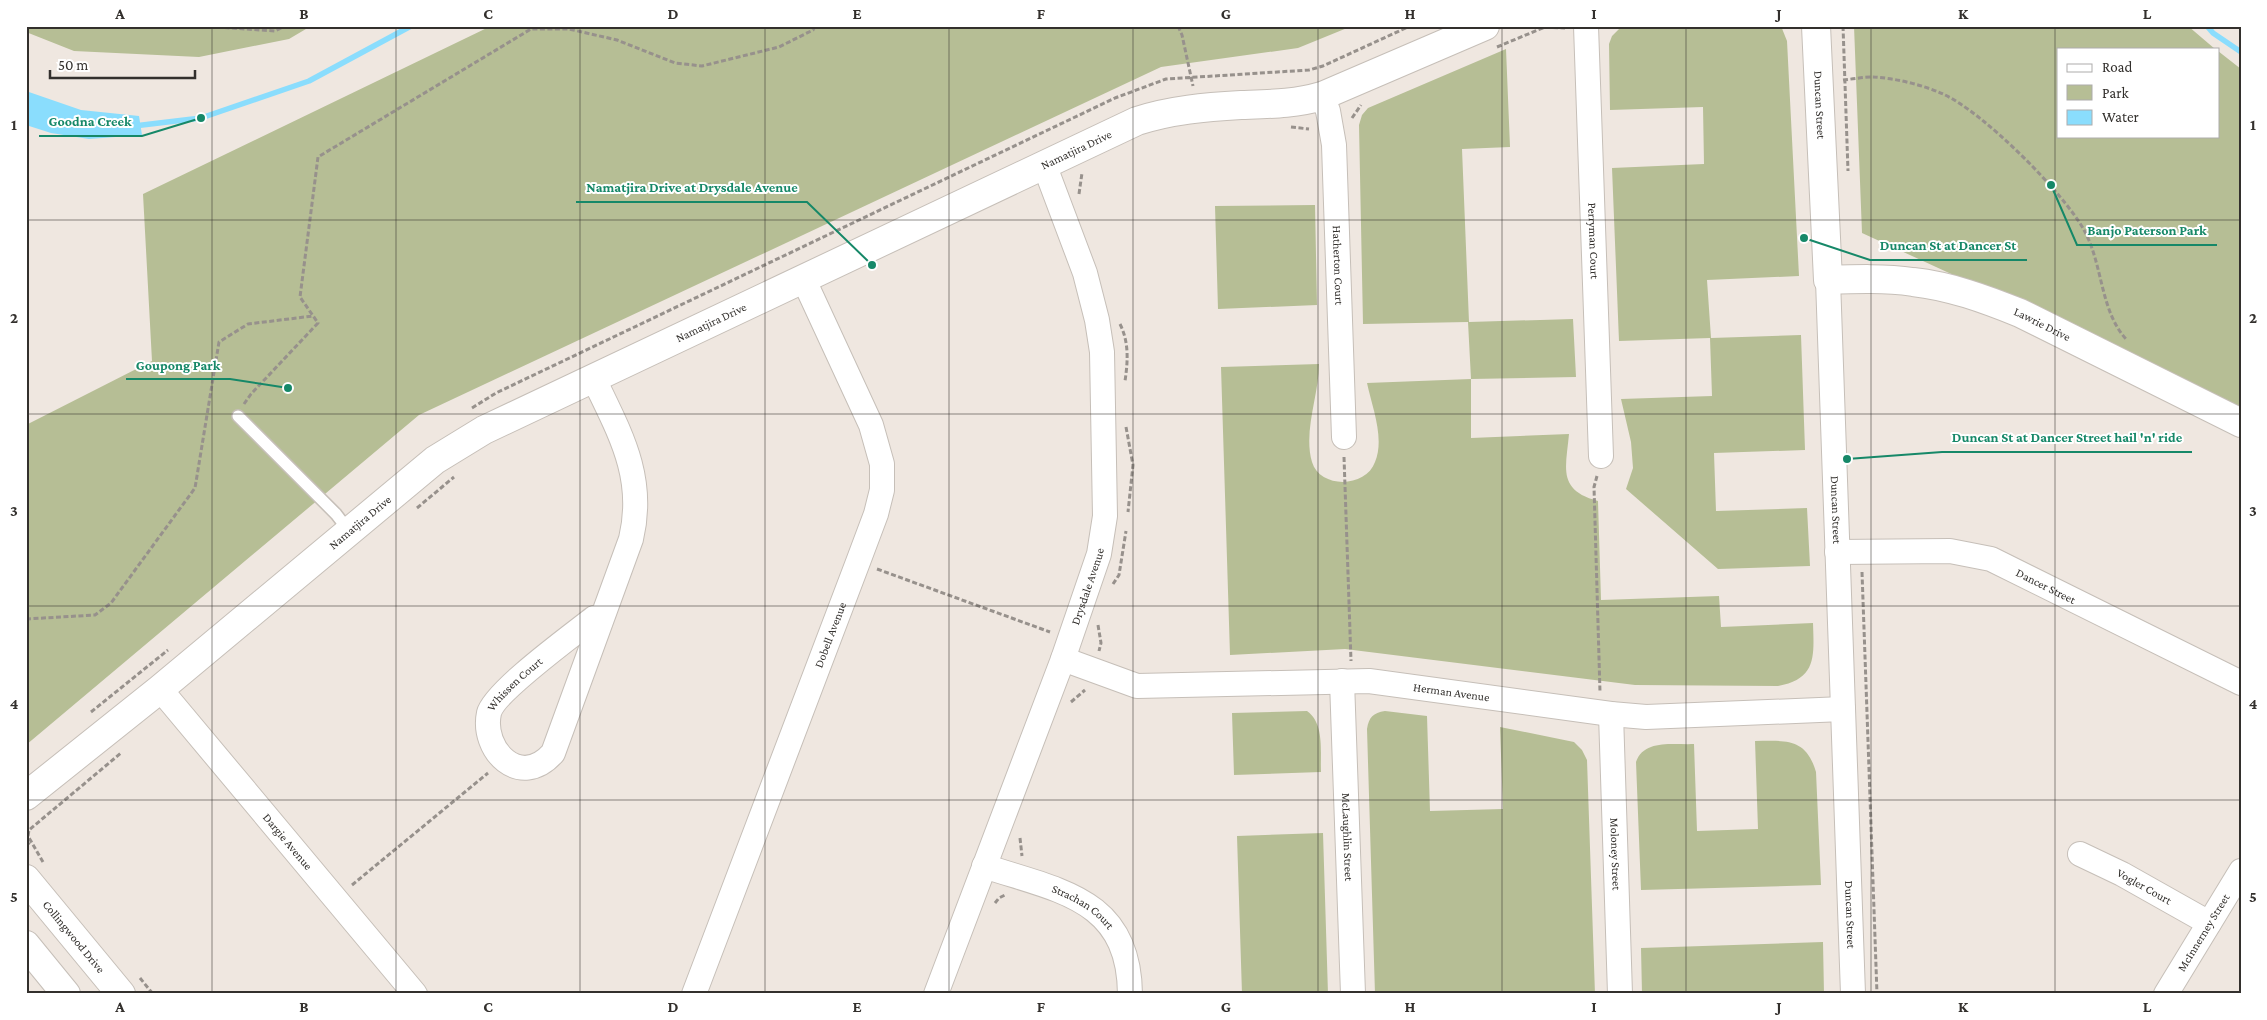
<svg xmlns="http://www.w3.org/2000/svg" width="2267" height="1020" font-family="'Crimson Pro',serif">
  <rect width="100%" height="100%" fill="#efe7e0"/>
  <!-- green -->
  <path fill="#b6be95" d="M26,26H311L289,39L199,57L74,51L26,32Z
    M491,26H654L682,29L689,26H1352L1298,48L1161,67L419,415L26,745V425L152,361L143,194Z
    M1622,26H1781L1787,41L1799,276L1707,280L1711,338L1801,335L1805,450L1714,453L1716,511L1807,508L1810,566L1718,569L1626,489L1633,468L1631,442L1621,399L1712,396L1710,338L1619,341L1612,168L1704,164L1703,107L1610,110L1609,44L1612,36Z
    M1854,26H2188L2215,49H2058V136H2218V51L2241,69V407L1862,233Z
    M1506,49L1510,147L1462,149L1469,322L1573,319L1576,377L1471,379V438L1569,434C1566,468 1557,490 1598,501L1601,600L1719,596L1721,627L1813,623C1814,656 1817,679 1778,686L1635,685L1345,649L1230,655L1221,367L1319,364C1319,395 1303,431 1312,462C1320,489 1366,488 1375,462C1385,438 1372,407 1367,383L1471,379L1468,322L1363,324L1359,125L1362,115L1368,108Z
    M1315,205L1317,305L1218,309L1215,206Z
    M1307,711C1325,724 1320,752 1321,772L1234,775L1232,713Z
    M1385,711L1427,716L1430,811L1503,809L1500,727L1574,742L1582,750L1587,760L1595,994H1375L1367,729C1369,717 1373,713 1385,711Z
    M1755,741C1785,741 1806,737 1816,772L1821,885L1641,890L1636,762C1644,739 1673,745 1694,744L1697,831L1758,829Z
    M1323,833L1328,994H1242L1237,836Z
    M1823,942L1824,994H1642L1641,948Z"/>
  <!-- water -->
  <path fill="#8addfd" d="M26,91L81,110L139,116L142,135L89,139L51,133L26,125Z"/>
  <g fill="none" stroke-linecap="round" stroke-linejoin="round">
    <!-- stream -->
    <path stroke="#8addfd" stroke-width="5.5" d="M2207,26L2213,33L2241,52
      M134,126L201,118L309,81L411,26"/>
    <defs>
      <path id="service" d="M238,416L336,514L349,531"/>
      <g id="minor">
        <path id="s1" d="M1586,26L1601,456"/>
        <path id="s2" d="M1322,96L1328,111L1334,145L1344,437"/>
        <path id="s3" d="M1828,280L1853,994"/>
        <path id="s4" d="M593,377C619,432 646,476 631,539L553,753C520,790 481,750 489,713C494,692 574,634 594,618L602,616"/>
        <path id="s5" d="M1837,552L1950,551L1991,559L2241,683"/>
        <path id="s6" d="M1063,659L1137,686L1369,681L1611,714L1646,717L1843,709"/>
        <path id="s7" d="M1342,681L1353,994"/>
        <path id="s8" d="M160,689L415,994"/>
        <path id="s9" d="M1611,714L1620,994"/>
        <path id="s10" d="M2080,854L2122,874L2209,923"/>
        <path id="s11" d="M984,866C1059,891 1129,898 1130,994"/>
        <path id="s12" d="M694,994L858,562L876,514L882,490V464L871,425L803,278"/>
        <path id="s13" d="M936,994L1063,659L1099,554L1105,516L1102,352L1097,320L1085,273L1044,164"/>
        <path id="s14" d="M2166,994L2241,871"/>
      </g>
      <g id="tertiary">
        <path id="s15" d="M1816,26L1828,280C1856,279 1885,278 1913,282C1950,286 1985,299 2020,313L2241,423"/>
        <path id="s16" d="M26,796L160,689L435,460L484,430L1137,121C1171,110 1206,107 1241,105C1269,104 1295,104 1322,96L1485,26"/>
      </g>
      <g id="secondary">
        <path id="s17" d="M26,879L121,994"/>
        <path d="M26,945L66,994"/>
      </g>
    </defs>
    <!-- service casing -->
    <use href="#service" stroke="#c6bfb8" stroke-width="14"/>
    <!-- minor casing -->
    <use href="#minor" stroke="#c6bfb8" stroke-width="26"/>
    <!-- tertiary casing -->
    <use href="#tertiary" stroke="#c6bfb8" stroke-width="30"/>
    <!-- secondary casing -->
    <use href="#secondary" stroke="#c6bfb8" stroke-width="30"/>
    <!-- path -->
    <path stroke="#97918c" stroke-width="3" stroke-dasharray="5 2.5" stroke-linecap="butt" d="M202,26L275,31L285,26
      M1178,26L1182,35L1193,86
      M1843,26L1848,171
      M1497,47L1545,27L1565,28
      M1843,80C1853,79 1863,77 1873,77C1895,78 1923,85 1943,94C1983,112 2063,192 2084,230C2103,264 2100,312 2127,340
      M1352,118L1361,105
      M1291,127L1309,129
      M1079,194L1082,173
      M1120,324C1129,342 1128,361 1125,381
      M244,404L251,394L318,323L300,297L318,157L531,29H569L617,40L675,63L702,66L779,47L813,30L815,26
      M472,408L496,393L1115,98L1166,79L1309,70L1323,66L1410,26
      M1126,427L1133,465L1128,512
      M1344,457L1351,661
      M1597,476L1594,487L1600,692
      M417,508L454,477
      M877,569L1050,632
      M1862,572L1877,994
      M1113,584L1119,575L1126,531
      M26,619L95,615L111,603L195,488L219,342L248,324L313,316
      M1098,625L1101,643L1099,651
      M1071,702L1085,690
      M91,712L168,650
      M1020,838L1022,856
      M26,846L31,841
      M43,862L28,836L29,830L121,753
      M352,885L488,773
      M995,903L999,898L1005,895
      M140,978L153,994"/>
    <!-- service -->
    <use href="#service" stroke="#fff" stroke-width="11"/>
    <!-- minor -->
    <use href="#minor" stroke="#fff" stroke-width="24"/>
    <!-- tertiary -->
    <use href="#tertiary" stroke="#fff" stroke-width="28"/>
    <!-- secondary -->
    <use href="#secondary" stroke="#fff" stroke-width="28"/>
  </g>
  <!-- grid -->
  <path fill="none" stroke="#33302d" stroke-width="1" stroke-opacity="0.55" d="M212,26V994M396,26V994M580,26V994M765,26V994M949,26V994M1133,26V994M1318,26V994M1502,26V994M1686,26V994M1871,26V994M2055,26V994M26,220H2241M26,414H2241M26,606H2241M26,800H2241"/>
  <g text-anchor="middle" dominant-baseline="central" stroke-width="4" stroke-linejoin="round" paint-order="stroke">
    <!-- street labels -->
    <g font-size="12" fill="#33302d" stroke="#fff">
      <text stroke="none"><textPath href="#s15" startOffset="79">Duncan Street</textPath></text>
      <text stroke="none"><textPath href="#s16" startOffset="1242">Namatjira Drive</textPath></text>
      <text stroke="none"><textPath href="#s1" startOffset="215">Perryman Court</textPath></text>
      <text stroke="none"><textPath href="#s2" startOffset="171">Hatherton Court</textPath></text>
      <text stroke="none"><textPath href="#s16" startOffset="838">Namatjira Drive</textPath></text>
      <text stroke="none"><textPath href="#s15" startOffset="476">Lawrie Drive</textPath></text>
      <text stroke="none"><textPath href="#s3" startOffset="230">Duncan Street</textPath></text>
      <text stroke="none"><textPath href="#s16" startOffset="432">Namatjira Drive</textPath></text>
      <text stroke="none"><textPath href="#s13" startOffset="435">Drysdale Avenue</textPath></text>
      <text stroke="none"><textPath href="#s5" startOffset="216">Dancer Street</textPath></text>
      <text stroke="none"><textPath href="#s12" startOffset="384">Dobell Avenue</textPath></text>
      <text stroke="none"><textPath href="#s4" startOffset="544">Whissen Court</textPath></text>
      <text stroke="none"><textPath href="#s6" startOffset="394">Herman Avenue</textPath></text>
      <text stroke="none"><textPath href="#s7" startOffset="156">McLaughlin Street</textPath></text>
      <text stroke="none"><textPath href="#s8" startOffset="199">Dargie Avenue</textPath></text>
      <text stroke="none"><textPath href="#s9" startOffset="140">Moloney Street</textPath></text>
      <text stroke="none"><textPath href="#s10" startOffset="72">Vogler Court</textPath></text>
      <text stroke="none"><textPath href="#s11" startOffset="108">Strachan Court</textPath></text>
      <text stroke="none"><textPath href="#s3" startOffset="635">Duncan Street</textPath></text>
      <text stroke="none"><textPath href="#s14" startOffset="72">McInnerney Street</textPath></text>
      <text stroke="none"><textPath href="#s17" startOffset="75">Collingwood Drive</textPath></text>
    </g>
  </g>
  <!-- callouts -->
  <path fill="none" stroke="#168868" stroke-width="2" d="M201 118L142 136H39M872 265L807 202H576M2051 185L2077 245H2217M1804 238L1870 260H2027M288 388L230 379H126M1847 459L1942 452H2192"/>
  <g fill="#168868" stroke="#fff" stroke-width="2">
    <circle cx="201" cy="118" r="5"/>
    <circle cx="872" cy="265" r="5"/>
    <circle cx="2051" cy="185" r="5"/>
    <circle cx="1804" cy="238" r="5"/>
    <circle cx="288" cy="388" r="5"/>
    <circle cx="1847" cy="459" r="5"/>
  </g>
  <g font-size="14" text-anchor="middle" font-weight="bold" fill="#168868" stroke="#fff" stroke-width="4" stroke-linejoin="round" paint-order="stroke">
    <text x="90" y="126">Goodna Creek</text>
    <text x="692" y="192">Namatjira Drive at Drysdale Avenue</text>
    <text x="2147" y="235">Banjo Paterson Park</text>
    <text x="1948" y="250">Duncan St at Dancer St</text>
    <text x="178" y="370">Goupong Park</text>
    <text x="2067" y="442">Duncan St at Dancer Street hail 'n' ride</text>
  </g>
  <!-- border -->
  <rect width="2267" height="1020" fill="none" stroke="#ffffff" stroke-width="55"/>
  <!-- legend -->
  <rect x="2057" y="48" width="162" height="90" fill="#ffffff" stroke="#adacab"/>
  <rect x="2067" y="64" width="25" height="8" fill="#ffffff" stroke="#adacab"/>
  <text x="2102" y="72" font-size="15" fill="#33302d">Road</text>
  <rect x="2067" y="85" width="25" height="15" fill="#b6be95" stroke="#adacab"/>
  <text x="2102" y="98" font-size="15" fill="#33302d">Park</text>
  <rect x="2067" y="110" width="25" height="15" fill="#8addfd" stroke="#adacab"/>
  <text x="2102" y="122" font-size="15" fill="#33302d">Water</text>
  <!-- scale -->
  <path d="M50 70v8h145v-8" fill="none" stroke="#33302d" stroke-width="2.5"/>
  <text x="58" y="70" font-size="15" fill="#33302d" stroke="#ffffff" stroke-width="4" paint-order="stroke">50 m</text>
  <rect x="28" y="28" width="2212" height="964" fill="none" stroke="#33302d" stroke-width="2"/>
  <g font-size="16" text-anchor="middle" font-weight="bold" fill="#33302d">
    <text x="120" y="19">A</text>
    <text x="304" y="19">B</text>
    <text x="488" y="19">C</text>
    <text x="673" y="19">D</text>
    <text x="857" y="19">E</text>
    <text x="1041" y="19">F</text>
    <text x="1226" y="19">G</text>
    <text x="1410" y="19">H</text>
    <text x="1594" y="19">I</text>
    <text x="1779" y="19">J</text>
    <text x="1963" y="19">K</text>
    <text x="2147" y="19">L</text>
    <text x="14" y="130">1</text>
    <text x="2253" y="130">1</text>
    <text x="14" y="323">2</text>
    <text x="2253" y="323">2</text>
    <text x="14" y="516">3</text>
    <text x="2253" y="516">3</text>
    <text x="14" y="709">4</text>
    <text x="2253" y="709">4</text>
    <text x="14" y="902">5</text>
    <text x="2253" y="902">5</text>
    <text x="120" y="1012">A</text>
    <text x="304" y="1012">B</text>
    <text x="488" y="1012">C</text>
    <text x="673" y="1012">D</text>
    <text x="857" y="1012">E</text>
    <text x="1041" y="1012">F</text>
    <text x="1226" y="1012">G</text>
    <text x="1410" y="1012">H</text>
    <text x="1594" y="1012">I</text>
    <text x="1779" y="1012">J</text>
    <text x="1963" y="1012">K</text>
    <text x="2147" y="1012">L</text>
  </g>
</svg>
